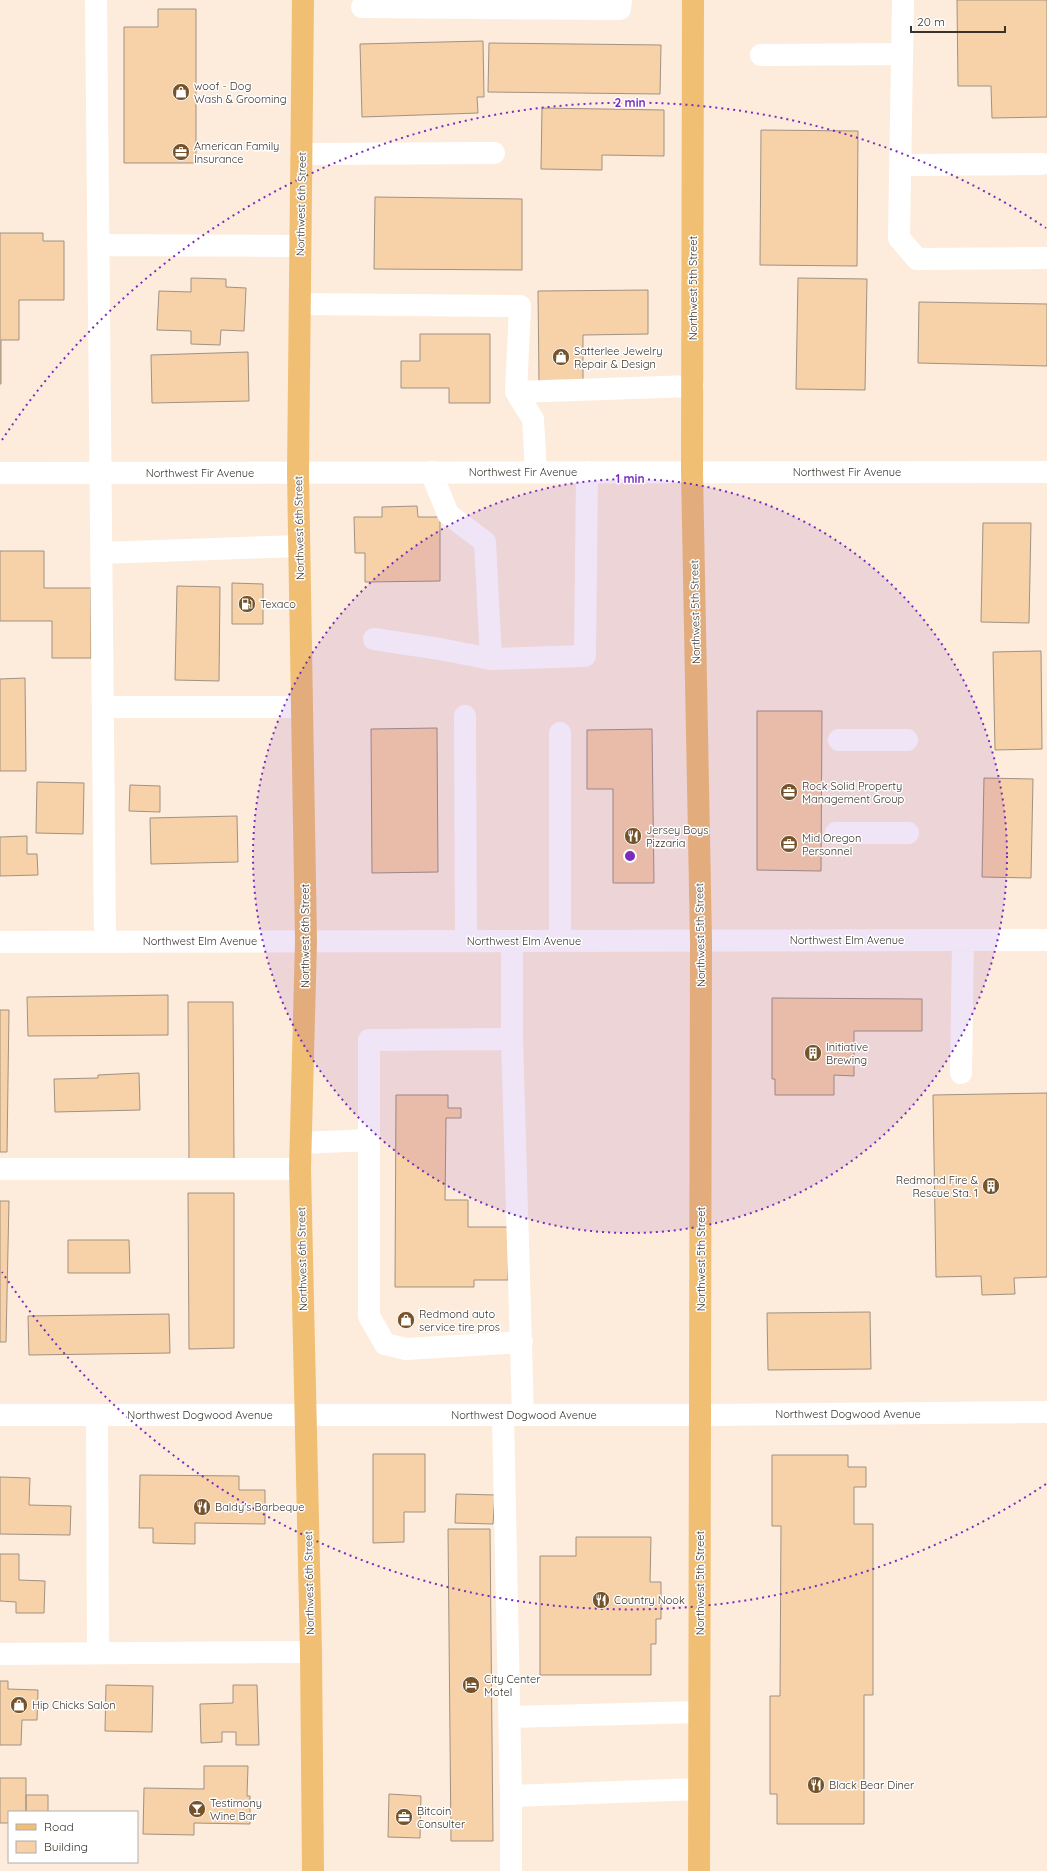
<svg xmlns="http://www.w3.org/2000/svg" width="1047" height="1871" font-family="Quicksand,sans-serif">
  <rect width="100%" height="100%" fill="#fdecdb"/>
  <!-- building -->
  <path fill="#f7d1a7" stroke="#a19282" d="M957,0H1047V117L992,118L991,86H958Z
    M158,9H196V163H124V27H158Z
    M483,41L484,97H477L478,113L362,117L360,44Z
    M489,43L661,45L660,94L488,92Z
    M542,108L664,110V156L602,155V170L541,169Z
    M761,130L858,131L857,266L760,265Z
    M375,197L522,199V270L374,269Z
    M0,233H43V241H64V300H19V340H1V384H0Z
    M191,278L226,279V287L246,288L244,331L221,330L220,345L191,344V331L157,330L159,291L191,292Z
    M798,278L867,279L865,390L796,389Z
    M648,290V334L583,335V380L539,381L538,291Z
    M919,302L1047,304V366L918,363Z
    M420,334H490V403H449V388H401V361H420Z
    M248,352L249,401L152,403L151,355Z
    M417,506L418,517H440V581L365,582V553H355L354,517H382V507Z
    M983,523H1031L1029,623L981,622Z
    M0,551H44V588H91V658H52V621H0Z
    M232,583L263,584V624H232Z
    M177,586L220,587L219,681L175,680Z
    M1041,651L1042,749L995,750L993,652Z
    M25,678L26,771H0V679Z
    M757,711H822L821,871L757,870Z
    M437,728L438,872L372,873L371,729Z
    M652,729L654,883H613V789H587V730Z
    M984,778L1033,779L1031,878L982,877Z
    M37,782L84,783L83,834L36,833Z
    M130,785L160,786V812L129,811Z
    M237,816L238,862L151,864L150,818Z
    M27,836V854H37L38,875L0,876V837Z
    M168,995V1035L28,1036L27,997Z
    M772,998L922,999V1031H854V1076L834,1075V1095H775V1079H772Z
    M188,1002H233L234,1162L189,1163Z
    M0,1010H9L7,1152H0Z
    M139,1073L140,1110L55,1112L54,1079L98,1078V1075Z
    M1047,1093V1277L1014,1278L1015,1294L982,1295L981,1276L936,1277L933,1095Z
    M396,1095H448V1108H461V1118H446L445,1200H468V1227H509L508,1280H474V1287H395Z
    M188,1193H234V1348L189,1349Z
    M0,1201H9L6,1342H0Z
    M68,1240H129L130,1273H68Z
    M870,1312L871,1369L768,1370L767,1313Z
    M169,1314L170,1353L29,1355L28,1316Z
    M373,1454H425V1512H404V1542L373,1543Z
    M772,1455H848V1467H866V1487H854V1524H873V1695H864V1824H777V1794H770V1696H780L781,1526H772Z
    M140,1475L239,1476V1490H265V1524L195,1523V1544L153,1543V1528H139Z
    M0,1477L30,1478L29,1505L71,1506L70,1535L0,1534Z
    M456,1494L495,1495L493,1524L455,1523Z
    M448,1529H490L493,1841H451Z
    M576,1537H651L650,1582H661V1619H656V1644H651V1675H540V1556H576Z
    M0,1554H19V1580L45,1581L44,1613H16V1602L0,1601Z
    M0,1681H8V1689L38,1690L37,1720H22L21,1745H0Z
    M106,1685L153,1686L152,1732L105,1731Z
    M233,1685H257L259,1745H236V1732H222V1742L201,1743L200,1704L233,1703Z
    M204,1766H248L247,1796H250V1824L194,1823V1835L143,1834L144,1788L204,1789Z
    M0,1778H26V1812H9V1823H0Z
    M389,1794L421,1796L420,1838L388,1837Z
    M26,1795H48V1812H26Z"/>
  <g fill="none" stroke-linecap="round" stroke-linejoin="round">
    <!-- minor -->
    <path stroke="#fff" stroke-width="22" d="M96,0L105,942
      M903,0L899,238L917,259L1047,258
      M362,7L620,9L621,0
      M761,55L902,54
      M301,154L494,153
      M901,165L1042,164
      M98,245L300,246
      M300,304L520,306L516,392L533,419L536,472
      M516,392L693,386
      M431,472L448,514L485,542L491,659L585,656L587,472
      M0,473L1047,472
      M102,553L299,546
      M374,639L440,649L491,659
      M103,707H302
      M465,716L466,941
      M560,733V941
      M839,740H907
      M836,833H908
      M512,941V1039L523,1415
      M0,942L1047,940
      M512,1039L369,1040V1316L385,1344L406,1349L522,1342
      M961,1073L963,940
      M301,1143L369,1140
      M0,1169H300
      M0,1415H701L1047,1412
      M503,1415L511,1796L699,1789
      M97,1416L98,1653
      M0,1654L311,1652
      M510,1717L699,1712
      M511,1796V1871"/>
    <!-- major -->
    <path stroke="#f1bf74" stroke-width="22" d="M303,0L298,473L306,941L300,1169L311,1652L313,1871
      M693,0L692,472L701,941L699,1871"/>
  </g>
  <!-- distance rings -->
  <circle cx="630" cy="856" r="377" fill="#7b2cbf" fill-opacity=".12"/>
  <g fill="none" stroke="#7b2cbf" stroke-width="2" stroke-dasharray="2 4">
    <circle cx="630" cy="856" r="377"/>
    <path d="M1046 1484A753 753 0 0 1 2 1272M2 440A753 753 0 0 1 1046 228"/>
  </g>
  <!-- icons -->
  <defs>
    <symbol id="shop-disc" viewBox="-11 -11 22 22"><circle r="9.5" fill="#75532b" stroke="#fff"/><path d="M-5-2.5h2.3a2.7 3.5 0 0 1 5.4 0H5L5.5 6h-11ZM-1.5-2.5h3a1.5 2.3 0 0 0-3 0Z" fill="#fff"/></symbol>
    <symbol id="office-disc" viewBox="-11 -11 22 22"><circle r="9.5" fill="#75532b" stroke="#fff"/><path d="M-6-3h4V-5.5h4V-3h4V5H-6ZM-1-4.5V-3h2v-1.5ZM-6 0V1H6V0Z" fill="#fff"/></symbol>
    <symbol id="fuel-disc" viewBox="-11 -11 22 22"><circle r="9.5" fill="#75532b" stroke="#fff"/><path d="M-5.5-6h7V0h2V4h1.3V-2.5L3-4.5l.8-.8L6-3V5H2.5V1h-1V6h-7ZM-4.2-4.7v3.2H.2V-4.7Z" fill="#fff"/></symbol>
    <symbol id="restaurant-disc" viewBox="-11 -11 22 22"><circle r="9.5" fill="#75532b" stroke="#fff"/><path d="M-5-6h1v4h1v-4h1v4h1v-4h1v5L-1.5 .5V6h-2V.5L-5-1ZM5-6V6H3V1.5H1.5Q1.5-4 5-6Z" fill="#fff"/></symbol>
    <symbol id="building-disc" viewBox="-11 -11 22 22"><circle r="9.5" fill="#75532b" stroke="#fff"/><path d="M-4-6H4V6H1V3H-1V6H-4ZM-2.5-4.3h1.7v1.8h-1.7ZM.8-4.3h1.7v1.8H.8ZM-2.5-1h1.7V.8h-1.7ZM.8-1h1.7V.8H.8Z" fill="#fff"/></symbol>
    <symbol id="hotel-disc" viewBox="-11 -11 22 22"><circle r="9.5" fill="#75532b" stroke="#fff"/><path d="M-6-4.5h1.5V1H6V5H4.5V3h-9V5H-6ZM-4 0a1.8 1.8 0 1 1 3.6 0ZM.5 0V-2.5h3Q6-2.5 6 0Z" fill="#fff"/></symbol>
    <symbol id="bar-disc" viewBox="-11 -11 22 22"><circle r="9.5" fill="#75532b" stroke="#fff"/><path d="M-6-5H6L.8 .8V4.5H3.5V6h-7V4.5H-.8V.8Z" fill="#fff"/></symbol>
  </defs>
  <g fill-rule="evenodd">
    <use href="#shop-disc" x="171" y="82" width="20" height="20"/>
    <use href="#office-disc" x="171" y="142" width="20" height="20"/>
    <use href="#shop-disc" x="551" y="347" width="20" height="20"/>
    <use href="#fuel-disc" x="237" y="594" width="20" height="20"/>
    <use href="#office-disc" x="779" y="782" width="20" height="20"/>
    <use href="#restaurant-disc" x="623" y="826" width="20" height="20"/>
    <use href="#office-disc" x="779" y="834" width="20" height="20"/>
    <use href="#building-disc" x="803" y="1043" width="20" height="20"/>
    <use href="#building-disc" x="981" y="1176" width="20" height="20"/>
    <use href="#shop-disc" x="396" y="1310" width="20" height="20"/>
    <use href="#restaurant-disc" x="192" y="1497" width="20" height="20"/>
    <use href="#restaurant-disc" x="591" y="1590" width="20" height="20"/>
    <use href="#hotel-disc" x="461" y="1675" width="20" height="20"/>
    <use href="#shop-disc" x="9" y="1695" width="20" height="20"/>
    <use href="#restaurant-disc" x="806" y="1775" width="20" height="20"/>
    <use href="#bar-disc" x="187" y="1799" width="20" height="20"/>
    <use href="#office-disc" x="394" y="1807" width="20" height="20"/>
  </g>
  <g text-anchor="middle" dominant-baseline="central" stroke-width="3" stroke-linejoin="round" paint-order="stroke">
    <!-- poi labels -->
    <g font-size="11" fill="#39332c" stroke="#fff" text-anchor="start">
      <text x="194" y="86">woof - Dog<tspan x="194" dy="13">Wash &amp; Grooming</tspan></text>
      <text x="194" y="146">American Family<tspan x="194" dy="13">Insurance</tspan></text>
      <text x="574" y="351">Satterlee Jewelry<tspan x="574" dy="13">Repair &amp; Design</tspan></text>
      <text x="260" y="604">Texaco</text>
      <text x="802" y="786">Rock Solid Property<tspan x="802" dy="13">Management Group</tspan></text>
      <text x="646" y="830">Jersey Boys<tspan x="646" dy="13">Pizzaria</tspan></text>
      <text x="802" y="838">Mid Oregon<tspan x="802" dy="13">Personnel</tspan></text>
      <text x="826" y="1047">Initiative<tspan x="826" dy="13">Brewing</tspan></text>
      <text x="978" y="1180" text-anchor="end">Redmond Fire &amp;<tspan x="978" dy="13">Rescue Sta. 1</tspan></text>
      <text x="419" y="1314">Redmond auto<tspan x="419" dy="13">service tire pros</tspan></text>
      <text x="215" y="1507">Baldy's Barbeque</text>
      <text x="614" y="1600">Country Nook</text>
      <text x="484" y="1679">City Center<tspan x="484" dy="13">Motel</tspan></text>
      <text x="32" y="1705">Hip Chicks Salon</text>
      <text x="829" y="1785">Black Bear Diner</text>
      <text x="210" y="1803">Testimony<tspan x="210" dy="13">Wine Bar</tspan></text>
      <text x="417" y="1811">Bitcoin<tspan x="417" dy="13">Consulter</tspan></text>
    </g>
    <!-- street labels -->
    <g font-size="11" fill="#39332c" stroke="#fff">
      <text transform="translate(301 204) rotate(-89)">Northwest 6th Street</text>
      <text transform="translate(693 288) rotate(-90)">Northwest 5th Street</text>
      <text x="523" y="472">Northwest Fir Avenue</text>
      <text x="847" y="472">Northwest Fir Avenue</text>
      <text x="200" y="473">Northwest Fir Avenue</text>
      <text transform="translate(299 528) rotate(-91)">Northwest 6th Street</text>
      <text transform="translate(695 612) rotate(-91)">Northwest 5th Street</text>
      <text transform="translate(700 935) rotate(-91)">Northwest 5th Street</text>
      <text transform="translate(305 936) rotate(-90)">Northwest 6th Street</text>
      <text x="847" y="940">Northwest Elm Avenue</text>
      <text x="200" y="941">Northwest Elm Avenue</text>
      <text x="524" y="941">Northwest Elm Avenue</text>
      <text transform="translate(302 1259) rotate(-91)">Northwest 6th Street</text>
      <text transform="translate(701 1259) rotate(-90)">Northwest 5th Street</text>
      <text x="848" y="1414">Northwest Dogwood Avenue</text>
      <text x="200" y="1415">Northwest Dogwood Avenue</text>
      <text x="524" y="1415">Northwest Dogwood Avenue</text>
      <text transform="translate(309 1583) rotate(-91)">Northwest 6th Street</text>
      <text transform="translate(700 1583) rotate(-90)">Northwest 5th Street</text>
    </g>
  </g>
  <circle cx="630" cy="856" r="6" fill="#7b2cbf" stroke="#fff" stroke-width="2"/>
  <g font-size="12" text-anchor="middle" font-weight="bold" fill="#7b2cbf" stroke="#fff" stroke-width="3" stroke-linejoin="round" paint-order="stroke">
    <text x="630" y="107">2 min</text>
    <text x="630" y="483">1 min</text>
  </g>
  <!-- legend -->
  <rect x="8" y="1811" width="130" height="52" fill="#ffffff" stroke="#b0adab"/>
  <rect x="16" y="1824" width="20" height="6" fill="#f1bf74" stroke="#b0adab"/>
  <text x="44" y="1831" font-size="12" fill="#39332c">Road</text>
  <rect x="16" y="1841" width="20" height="12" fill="#f7d1a7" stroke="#b0adab"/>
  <text x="44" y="1851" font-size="12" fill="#39332c">Building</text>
  <!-- scale -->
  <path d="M911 26v6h94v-6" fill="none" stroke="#39332c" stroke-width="2"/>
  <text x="917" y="26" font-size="12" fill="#39332c" stroke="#ffffff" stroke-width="3" paint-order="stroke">20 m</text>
</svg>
